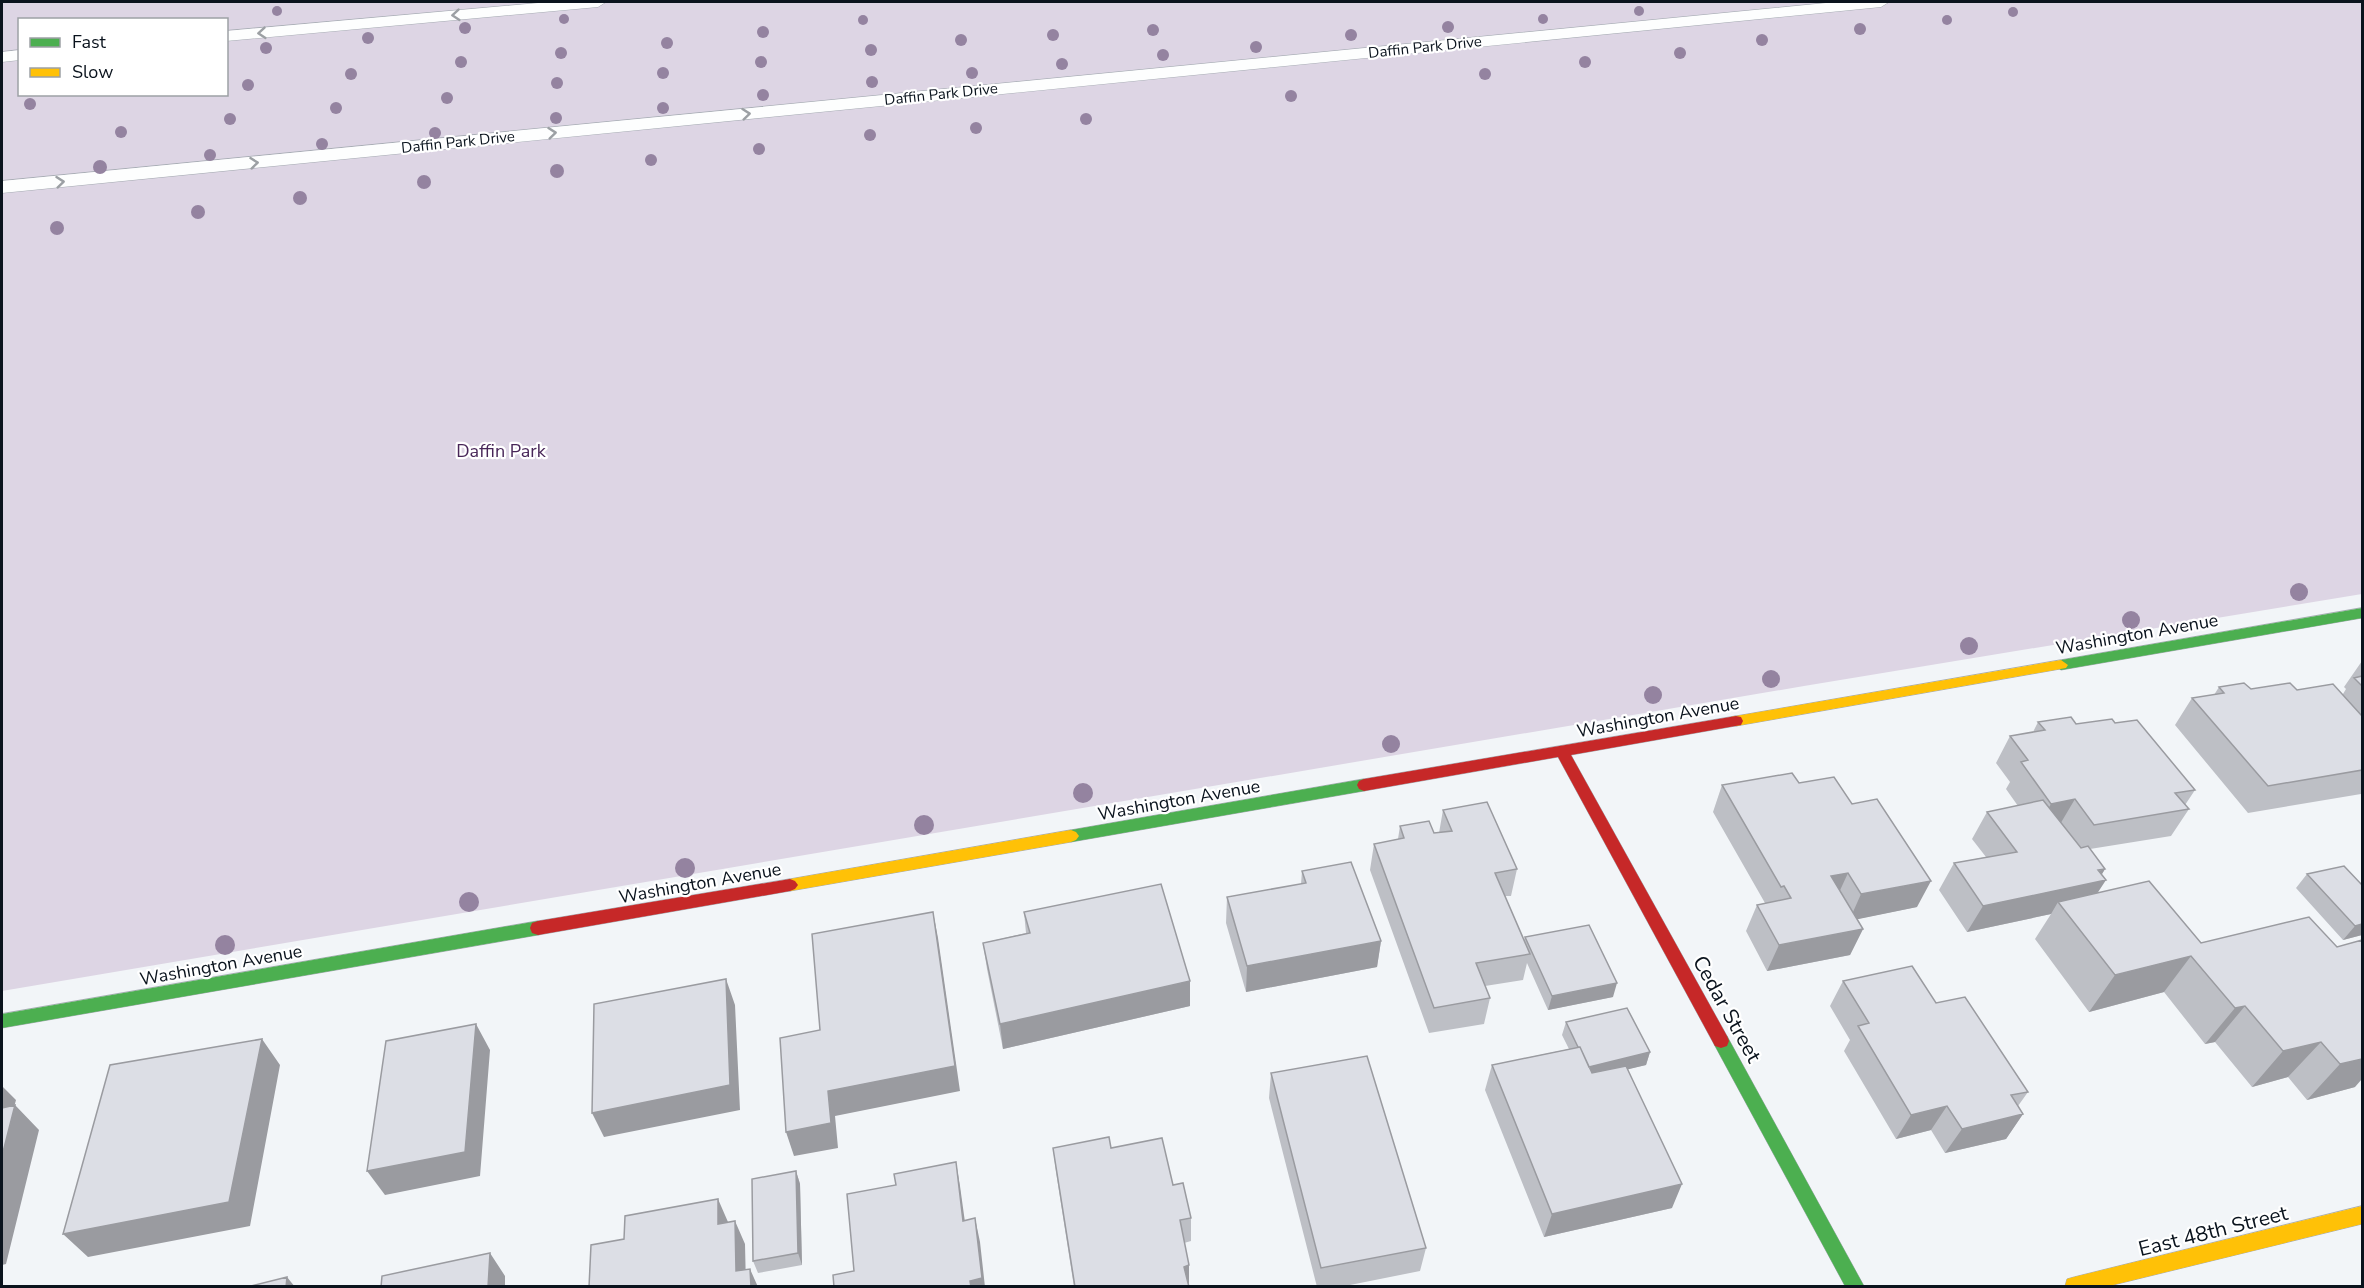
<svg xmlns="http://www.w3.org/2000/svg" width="2364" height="1288" font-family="'Nunito Sans',sans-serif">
  <rect width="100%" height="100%" fill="#f2f5f8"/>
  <!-- green -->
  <path fill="#ddd5e4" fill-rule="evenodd" d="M2,2H2362V594L1804,686L2,991ZM20,20H226V94H20Z"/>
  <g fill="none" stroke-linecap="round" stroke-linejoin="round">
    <defs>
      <path id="lane" d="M549,2H606L598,7L226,41V31Z
        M1836,2H1889L1881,7L2,193V181Z
        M20,50V60L2,62V52Z"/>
      <path id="fast" d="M2362,608V618L2061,670L2054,665L2061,660Z
        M1364,779L1369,781L1371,785L1369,789L1364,791L1071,842L1066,840L1063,836L1066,832L1071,830Z
        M538,921L544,923L546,928L544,933L538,935L2,1028V1014Z
        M1721,1034L1727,1036L1864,1286H1845L1715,1046L1713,1041L1715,1036Z"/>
      <path id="slow" d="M2061,660L2068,665L2066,668L1736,726L1731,725L1729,721L1731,717L1736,716Z
        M1071,830L1076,832L1079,836L1076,840L1071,842L790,891L785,889L782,885L785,881L790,879Z
        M2362,1206V1224L2109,1286H2065L2067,1279L2074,1277Z"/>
      <path id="jam" d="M1736,716L1741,717L1743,721L1741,725L1571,755L1727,1036L1729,1041L1727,1046L1721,1048L1715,1046L1558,757L1364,791L1359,789L1357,785L1359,781L1364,779Z
        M790,879L795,881L798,885L795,889L790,891L538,935L532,933L530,928L532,923L538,921Z"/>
    </defs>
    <!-- lane casing -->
    <use href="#lane" stroke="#a5abb2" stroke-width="1"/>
    <!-- fast casing -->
    <use href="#fast" stroke="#a5abb2" stroke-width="1"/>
    <!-- slow casing -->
    <use href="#slow" stroke="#a5abb2" stroke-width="1"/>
    <!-- jam casing -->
    <use href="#jam" stroke="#a5abb2" stroke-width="1"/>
    <!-- lane -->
    <use href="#lane" fill="#fdfefe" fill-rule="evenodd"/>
    <!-- fast -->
    <use href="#fast" fill="#4caf50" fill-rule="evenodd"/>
    <!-- slow -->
    <use href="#slow" fill="#ffc107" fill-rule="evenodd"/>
    <!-- jam -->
    <use href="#jam" fill="#c62828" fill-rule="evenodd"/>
  </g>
  <!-- trees -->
  <g fill="#9483a0">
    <circle cx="277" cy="11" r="5"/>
    <circle cx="1639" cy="11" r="5"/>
    <circle cx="2013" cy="12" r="5"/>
    <circle cx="564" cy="19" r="5"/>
    <circle cx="1543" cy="19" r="5"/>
    <circle cx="863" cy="20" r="5"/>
    <circle cx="1947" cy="20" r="5"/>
    <circle cx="1448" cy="27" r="6"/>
    <circle cx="465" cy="28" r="6"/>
    <circle cx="1860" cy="29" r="6"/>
    <circle cx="1153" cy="30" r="6"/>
    <circle cx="763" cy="32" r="6"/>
    <circle cx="1053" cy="35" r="6"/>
    <circle cx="1351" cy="35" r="6"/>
    <circle cx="368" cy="38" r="6"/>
    <circle cx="961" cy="40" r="6"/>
    <circle cx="1762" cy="40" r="6"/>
    <circle cx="667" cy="43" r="6"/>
    <circle cx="1256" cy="47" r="6"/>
    <circle cx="266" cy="48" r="6"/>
    <circle cx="871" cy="50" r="6"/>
    <circle cx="561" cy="53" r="6"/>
    <circle cx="1680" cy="53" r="6"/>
    <circle cx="1163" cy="55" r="6"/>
    <circle cx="461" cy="62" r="6"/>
    <circle cx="761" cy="62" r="6"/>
    <circle cx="1585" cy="62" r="6"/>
    <circle cx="1062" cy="64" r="6"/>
    <circle cx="663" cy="73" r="6"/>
    <circle cx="972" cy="73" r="6"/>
    <circle cx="351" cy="74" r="6"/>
    <circle cx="1485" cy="74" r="6"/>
    <circle cx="872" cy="82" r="6"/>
    <circle cx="557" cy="83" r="6"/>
    <circle cx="248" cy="85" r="6"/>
    <circle cx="763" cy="95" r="6"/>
    <circle cx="1291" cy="96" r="6"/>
    <circle cx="447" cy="98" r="6"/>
    <circle cx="30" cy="104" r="6"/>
    <circle cx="336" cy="108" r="6"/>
    <circle cx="663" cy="108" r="6"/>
    <circle cx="556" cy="118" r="6"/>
    <circle cx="230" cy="119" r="6"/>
    <circle cx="1086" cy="119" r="6"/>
    <circle cx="976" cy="128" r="6"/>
    <circle cx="121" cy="132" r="6"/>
    <circle cx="435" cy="133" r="6"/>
    <circle cx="870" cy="135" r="6"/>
    <circle cx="322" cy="144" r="6"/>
    <circle cx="759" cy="149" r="6"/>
    <circle cx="210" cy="155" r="6"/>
    <circle cx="651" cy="160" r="6"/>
    <circle cx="100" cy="167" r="7"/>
    <circle cx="557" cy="171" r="7"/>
    <circle cx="424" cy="182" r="7"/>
    <circle cx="300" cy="198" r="7"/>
    <circle cx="198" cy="212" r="7"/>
    <circle cx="57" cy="228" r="7"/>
    <circle cx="2299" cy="592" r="9"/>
    <circle cx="2131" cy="620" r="9"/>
    <circle cx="1969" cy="646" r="9"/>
    <circle cx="1771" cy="679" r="9"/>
    <circle cx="1653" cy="695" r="9"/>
    <circle cx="1391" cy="744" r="9"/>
    <circle cx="1083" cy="793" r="10"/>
    <circle cx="924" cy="825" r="10"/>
    <circle cx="685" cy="868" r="10"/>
    <circle cx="469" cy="902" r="10"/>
    <circle cx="225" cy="945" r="10"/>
  </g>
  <!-- wall -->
  <path fill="#bdbfc5" d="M2362,661V792L2361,794L2248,813L2175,725L2192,698L2214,695L2219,687L2343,694L2346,689L2344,687Z
    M2038,722L2076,724L2115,723L2195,790L2185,805L2189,809L2171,836L2090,849L2105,869L2102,874L2097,893L2201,943L2309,917L2355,1087L2307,1100L2288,1077L2252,1087L2215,1042L2205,1044L2164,992L2089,1012L2035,939L2051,914L1967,932L1939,890L1954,863L1986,857L1972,839L1987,812L2018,806L2006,789L2010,782L1996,763L2010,736L2033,732Z
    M1799,783L1917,907L1857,919L1863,929L1850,955L1767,971L1746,931L1757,905L1765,903L1713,812L1722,785Z
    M1443,810L1517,869L1511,896H1505L1524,940L1525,937L1613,997L1548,1010L1527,963L1523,980L1485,986L1490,998L1484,1024L1429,1033L1370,870L1374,844L1398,839L1400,826L1434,833H1439Z
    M1302,871L1381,941L1377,967L1246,992L1226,923L1227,897L1301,884Z
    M2307,874L2362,885V935L2343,940L2296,888Z
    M1024,912L1190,981V1006L1003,1049L987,969L983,943L1026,933Z
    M1843,981L1936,1003L2028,1092L2018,1106L2023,1114L2006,1139L1945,1153L1931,1130L1896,1139L1844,1051L1850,1040L1830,1006Z
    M1566,1022L1650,1052L1646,1065L1628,1069L1672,1208L1544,1237L1485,1090L1492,1065L1569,1049L1562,1035Z
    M1271,1073L1426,1248L1420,1271L1340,1287H1317L1269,1098Z
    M1053,1148H1111L1173,1185L1191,1218V1241L1184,1243L1189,1265V1287H1074L1056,1172Z
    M796,1171L800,1184L802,1265L758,1273L753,1261Z"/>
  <!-- shaded-wall -->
  <path fill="#9a9ba0" d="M2075,799L2059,826L2035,830L2051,804Z
    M2105,869L2097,882L2106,880L2089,906L2058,902L2051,914L1967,932L1983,906Z
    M1848,873L1836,899L1831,876Z
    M1931,881L1917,907L1849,921L1861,894Z
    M933,912L938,938L960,1091L835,1116L838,1148L794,1156L786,1132L828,1091Z
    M2362,924V935L2343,940L2355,926Z
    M1863,929L1850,955L1767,971L1779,945Z
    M1381,941L1377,967L1246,992L1247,966Z
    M2191,956L2164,992L2089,1012L2115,975Z
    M726,979L735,1005L740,1110L604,1137L592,1113Z
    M1190,981V1006L1003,1049L1000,1024Z
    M1617,983L1613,997L1548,1010L1552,996Z
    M2245,1006L2215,1042L2205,1044L2235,1008Z
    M476,1024L490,1050L480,1176L385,1195L367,1171Z
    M262,1039L280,1065L250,1226L88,1257L63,1234Z
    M2321,1042L2288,1077L2252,1087L2283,1051Z
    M2362,1043V1079L2355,1087L2307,1100L2340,1064Z
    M1650,1052L1646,1065L1584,1080L1588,1067Z
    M2,1086L16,1100L6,1136L2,1132Z
    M15,1105L39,1130L6,1264L2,1265V1156Z
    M1947,1106L1931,1130L1896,1139L1911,1115Z
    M2023,1114L2006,1139L1945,1153L1962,1129Z
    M956,1162L960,1186L968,1244L963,1221Z
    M796,1171L800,1184L802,1265L798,1253Z
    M1682,1184L1672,1208L1544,1237L1552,1214Z
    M718,1199L728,1222L718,1224Z
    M975,1218L980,1242L985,1287H971L970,1281Z
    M735,1221L745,1244L746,1287L736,1271Z
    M490,1253L505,1276V1287H488Z
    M1189,1265V1287L1184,1267Z
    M750,1269L758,1287H751Z
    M287,1277L295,1287H286Z"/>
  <!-- building -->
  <path fill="#dcdee5" stroke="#9a9ba0" stroke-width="1.5" d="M2362,676V686L2354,678Z
    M2244,683L2251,689L2290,683L2297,690L2333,684L2362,716V770L2268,786L2192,698L2224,693L2219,687Z
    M2071,717L2076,724L2112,719L2115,723L2137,720L2195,790L2175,793L2189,809L2094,825L2075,799L2051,804L2021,762L2028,760L2010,736L2045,730L2038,722Z
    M1792,773L1799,783L1834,777L1852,804L1877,799L1931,881L1861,894L1848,873L1831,876L1863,929L1779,945L1757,905L1791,898L1784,886L1781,887L1722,785Z
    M2043,800L2081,848L2088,846L2105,869L2098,870L2106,880L1983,906L1954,863L2017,852L1987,812Z
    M1487,802L1517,869L1495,873L1530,954L1476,963L1490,998L1434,1008L1374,844L1404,838L1400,826L1429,821L1434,833L1452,831L1443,810Z
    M1351,862L1381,941L1247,966L1227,897L1306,883L1302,871Z
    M2344,866L2362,885V924L2355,926L2307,874Z
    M2149,881L2201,943L2309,917L2337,947L2362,940V1059L2340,1064L2321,1042L2283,1051L2245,1006L2235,1008L2191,956L2115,975L2058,902Z
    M1161,884L1190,981L1000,1024L983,943L1030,933L1024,912Z
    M933,912L955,1066L828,1091L831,1123L786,1132L780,1038L820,1030L812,934Z
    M1589,925L1617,983L1552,996L1525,937Z
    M1912,966L1936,1003L1965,997L2028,1092L2011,1095L2023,1114L1962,1129L1947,1106L1911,1115L1858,1026L1869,1023L1843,981Z
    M726,979L730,1085L592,1113L594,1004Z
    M1627,1008L1650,1052L1589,1067L1580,1047H1578L1566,1022Z
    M476,1024L465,1152L367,1171L386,1041Z
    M262,1039L229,1202L63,1234L110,1065Z
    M1580,1047L1592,1073L1626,1066L1682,1184L1552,1214L1492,1065Z
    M1367,1056L1426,1248L1321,1268L1271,1073Z
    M15,1105L2,1156V1108Z
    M1109,1137L1111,1148L1162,1138L1173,1185L1183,1183L1191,1218L1180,1220L1189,1265L1184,1267L1189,1287H1075L1053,1148Z
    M956,1162L963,1221L975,1218L982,1278L970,1281L971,1287H834L833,1275L854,1271L847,1194L896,1185L894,1174Z
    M796,1171L798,1253L753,1261L752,1179Z
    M718,1199V1224L735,1221L736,1271L750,1269L751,1287H589L591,1245L624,1239L625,1216Z
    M490,1253L488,1287H381L382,1276Z
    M287,1277L286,1287H247Z"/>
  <!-- one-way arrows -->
  <defs><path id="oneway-chevron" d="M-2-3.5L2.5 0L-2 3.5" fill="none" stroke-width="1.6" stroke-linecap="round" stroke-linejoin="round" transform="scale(1.5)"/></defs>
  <g stroke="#9ca0a4">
    <use href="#oneway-chevron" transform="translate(456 15) rotate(175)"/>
    <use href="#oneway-chevron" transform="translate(262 33) rotate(175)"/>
    <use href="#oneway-chevron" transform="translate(746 114) rotate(-6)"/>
    <use href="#oneway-chevron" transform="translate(552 133) rotate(-6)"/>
    <use href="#oneway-chevron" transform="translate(254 163) rotate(-6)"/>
    <use href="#oneway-chevron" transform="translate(60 182) rotate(-6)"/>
  </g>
  <g text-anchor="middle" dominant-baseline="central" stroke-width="4.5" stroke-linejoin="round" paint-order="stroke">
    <!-- far-street labels -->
    <g font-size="15" fill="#0a131d" stroke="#fff">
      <text transform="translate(1425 47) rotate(-6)">Daffin Park Drive</text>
      <text transform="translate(941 94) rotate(-6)">Daffin Park Drive</text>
      <text transform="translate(458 142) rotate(-6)">Daffin Park Drive</text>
    </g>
    <!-- park labels -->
    <g font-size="18" fill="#482658" stroke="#fff">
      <text x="501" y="451">Daffin Park</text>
    </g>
    <!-- street labels -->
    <g font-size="18" fill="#0a131d" stroke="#fff">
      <text transform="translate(2137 634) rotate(-10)">Washington Avenue</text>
      <text transform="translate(1658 717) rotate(-10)">Washington Avenue</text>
      <text transform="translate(1179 800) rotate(-10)">Washington Avenue</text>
      <text transform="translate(700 883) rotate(-10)">Washington Avenue</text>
      <text transform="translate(221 965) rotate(-10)">Washington Avenue</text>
    </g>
    <!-- near-street labels -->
    <g font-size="21" fill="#0a131d" stroke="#fff">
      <text transform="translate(1727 1009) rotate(61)">Cedar Street</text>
      <text transform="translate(2213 1231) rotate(-14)">East 48th Street</text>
    </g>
  </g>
  <!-- border -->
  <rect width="2364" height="1288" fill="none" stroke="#0a131d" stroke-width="6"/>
  <!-- legend -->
  <rect x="18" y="18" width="210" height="78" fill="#ffffff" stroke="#9da1a5" stroke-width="1.5"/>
  <rect x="30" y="38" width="30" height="9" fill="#4caf50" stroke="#9da1a5" stroke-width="1.5"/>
  <text x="72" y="48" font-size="18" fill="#0a131d">Fast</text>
  <rect x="30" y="68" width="30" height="9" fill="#ffc107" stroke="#9da1a5" stroke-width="1.5"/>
  <text x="72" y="78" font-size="18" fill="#0a131d">Slow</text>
</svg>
